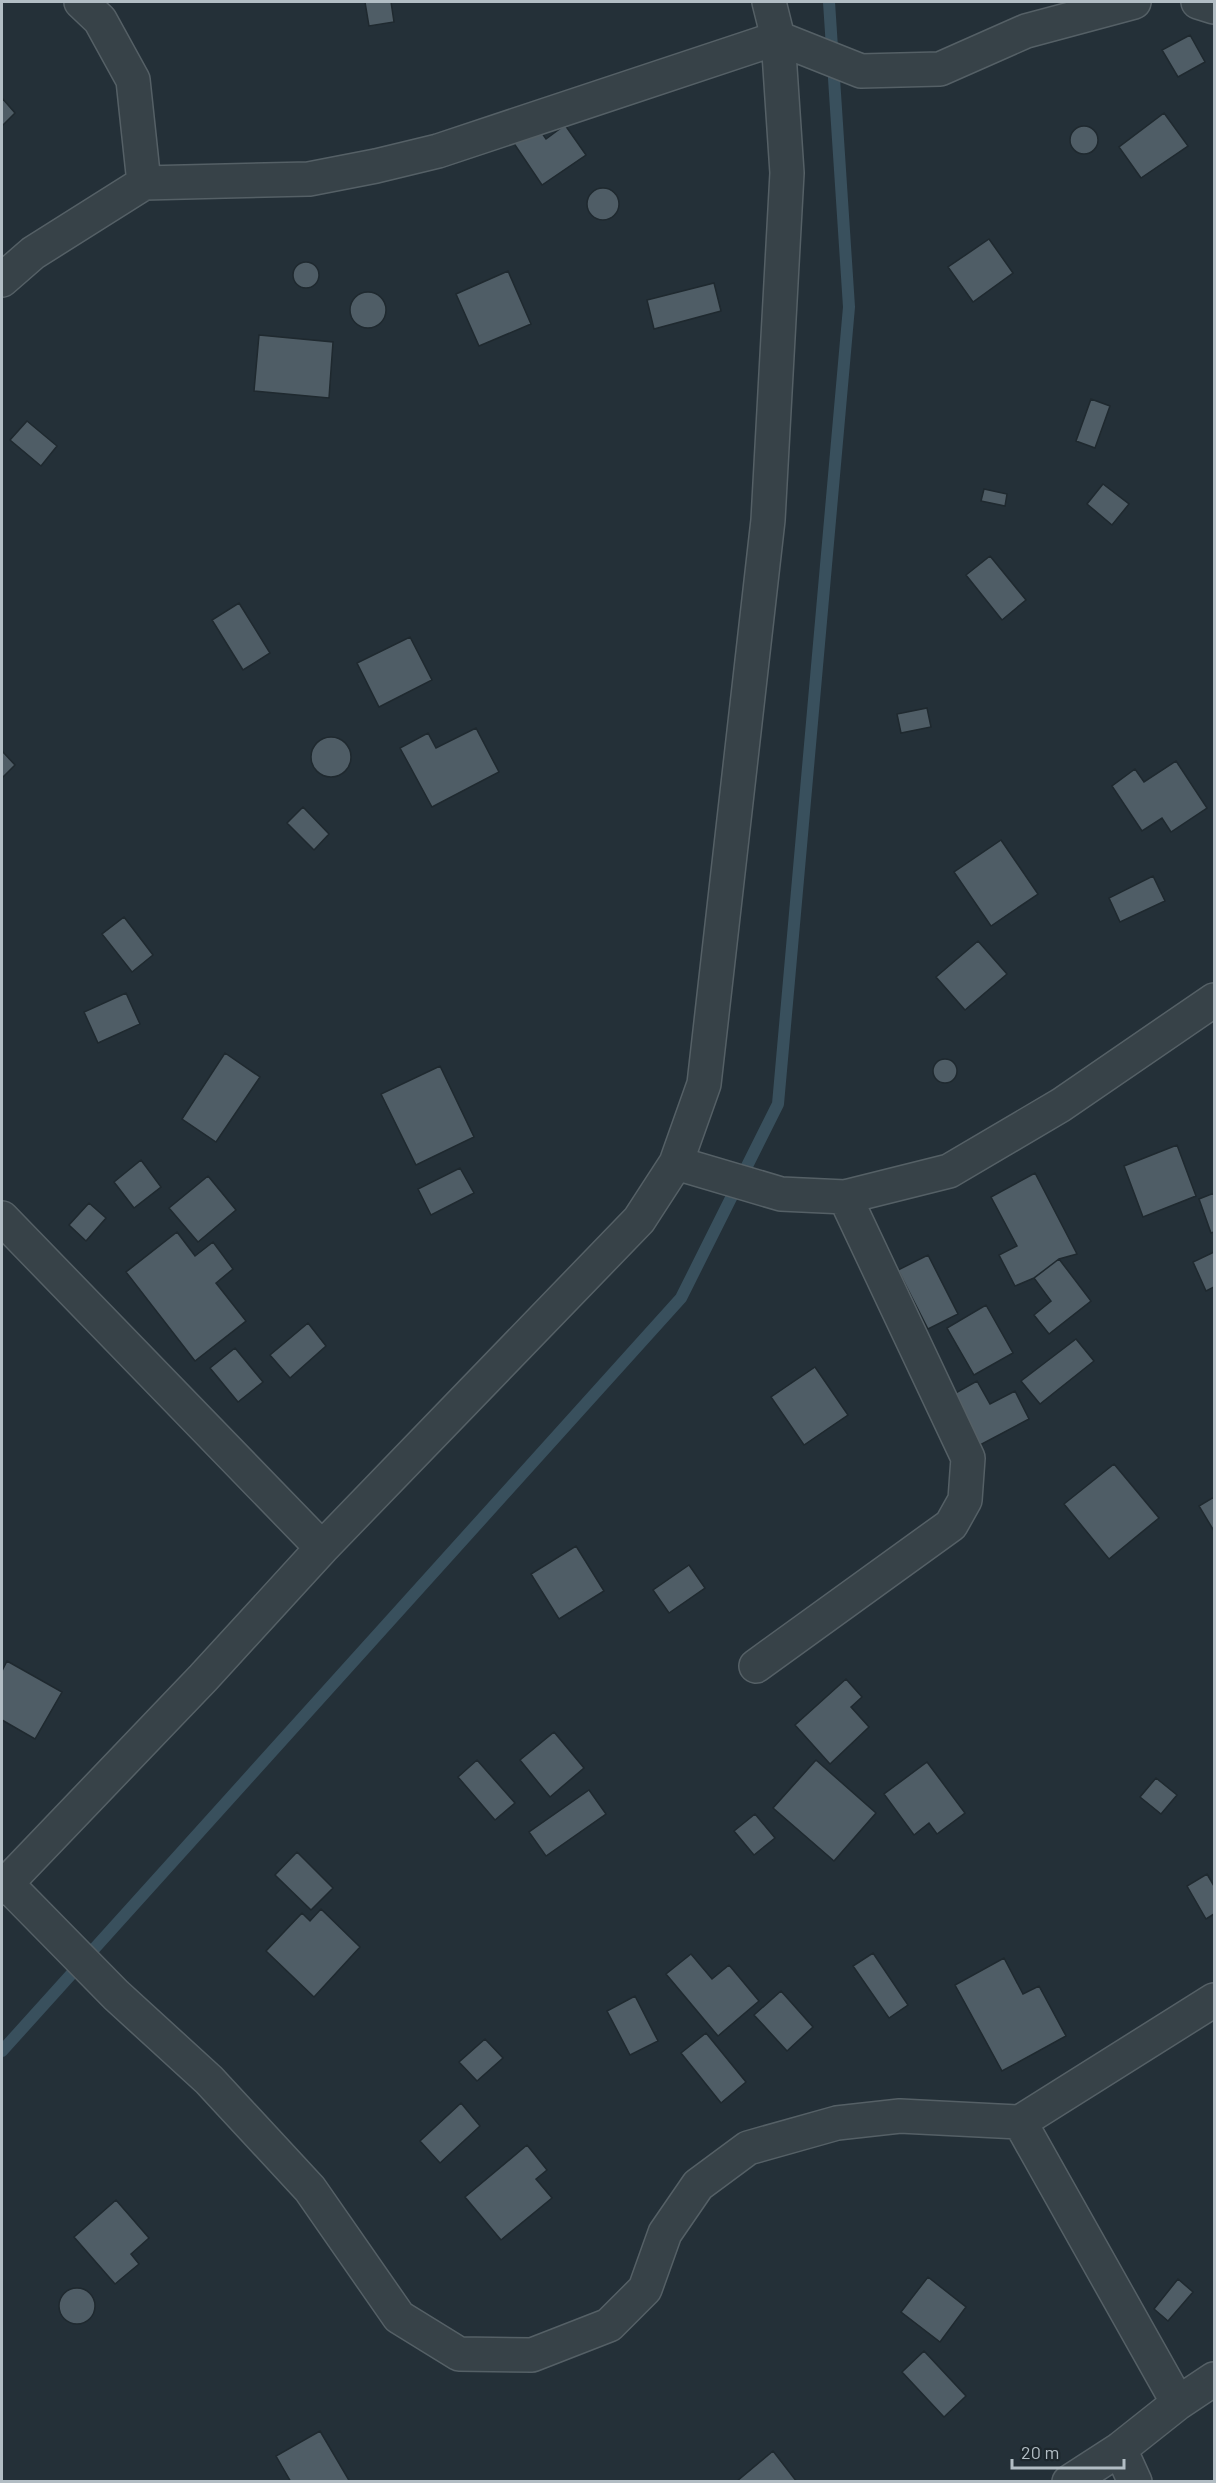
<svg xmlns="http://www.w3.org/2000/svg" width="1216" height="2483" font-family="Barlow,sans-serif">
  <rect width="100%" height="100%" fill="#243038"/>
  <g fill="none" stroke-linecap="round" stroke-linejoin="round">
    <!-- stream -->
    <path stroke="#39505d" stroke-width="12" d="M2,2051L681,1298L778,1104L849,307L829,2"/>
  </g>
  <!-- building -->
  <path fill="#4f5d66" stroke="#1f292f" stroke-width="1.5" d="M365,2H391L394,22L369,26Z
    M1190,35L1205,62L1178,77L1162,50Z
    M2,98L15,113L2,126Z
    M1164,113L1188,146L1141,178L1119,147Z
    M565,125L586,155L542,185L513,142L537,126L546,139Z
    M1070 140a14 14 0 1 1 28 0a14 14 0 1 1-28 0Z
    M587 204a16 16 0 1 1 32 0a16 16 0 1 1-32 0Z
    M989,239L1013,273L973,302L948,267Z
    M293 275a13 13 0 1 1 26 0a13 13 0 1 1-26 0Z
    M508,271L531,324L479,346L456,294Z
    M714,283L721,311L654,329L647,300Z
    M350 310a18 18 0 1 1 36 0a18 18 0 1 1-36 0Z
    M259,335L333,342L329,398L254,391Z
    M1091,399L1110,406L1095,448L1076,441Z
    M27,421L57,446L41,466L10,440Z
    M1103,484L1129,504L1112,525L1087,504Z
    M984,489L1007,494L1005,506L981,501Z
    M990,556L1026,600L1002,620L966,575Z
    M239,603L270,653L243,670L212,620Z
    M410,637L432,680L379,707L357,663Z
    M927,708L931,727L901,733L897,714Z
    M476,728L499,772L432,807L400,748L428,733L436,748Z
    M311 757a20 20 0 1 1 40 0a20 20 0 1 1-40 0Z
    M2,751L15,765L2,778Z
    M1176,761L1207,808L1171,832L1162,818L1142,831L1112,786L1135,769L1144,782Z
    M303,807L329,834L314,850L287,823Z
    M1001,840L1038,894L991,926L954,872Z
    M1153,876L1165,901L1120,922L1109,898Z
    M124,917L153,955L132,972L102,934Z
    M978,941L1007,974L965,1010L936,977Z
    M126,993L140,1024L98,1043L84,1012Z
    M225,1053L260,1077L216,1142L182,1119Z
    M933 1071a12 12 0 1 1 24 0a12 12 0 1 1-24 0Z
    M440,1066L474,1137L416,1165L381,1094Z
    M1177,1145L1196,1196L1143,1217L1124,1166Z
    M141,1160L161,1187L134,1208L114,1182Z
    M460,1168L474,1193L431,1215L418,1189Z
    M1035,1173L1077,1254L1059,1259L1034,1278L1015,1286L999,1255L1017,1246L991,1197Z
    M208,1176L236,1210L198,1242L169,1208Z
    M1214,1193V1232L1211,1233L1199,1199Z
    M89,1203L106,1218L86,1241L69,1225Z
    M177,1232L195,1256L213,1242L233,1269L216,1283L246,1321L195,1361L126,1272Z
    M1214,1252V1287L1206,1291L1193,1262Z
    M928,1255L958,1314L928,1329L898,1270Z
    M1059,1259L1091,1301L1049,1334L1034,1315L1051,1301L1034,1278Z
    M986,1305L1013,1353L974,1375L947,1328Z
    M308,1323L326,1346L290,1378L270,1355Z
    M1076,1339L1094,1361L1040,1404L1021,1381Z
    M235,1348L263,1382L238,1402L210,1368Z
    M815,1367L848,1415L804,1445L771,1397Z
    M977,1381L990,1404L1015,1391L1029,1419L980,1445L952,1395Z
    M1114,1464L1159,1518L1109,1559L1064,1504Z
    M1214,1497V1531L1199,1506Z
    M576,1546L604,1591L559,1619L531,1574Z
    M689,1565L705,1588L669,1613L653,1590Z
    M7,1661L62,1692L35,1739L2,1720V1671Z
    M846,1679L862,1697L851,1707L869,1727L830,1764L795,1725Z
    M554,1732L584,1768L550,1797L520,1760Z
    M477,1760L515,1803L495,1820L458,1777Z
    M816,1760L876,1813L834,1861L773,1808Z
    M927,1762L965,1813L937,1834L929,1823L914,1835L884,1794Z
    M1156,1778L1177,1795L1161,1814L1140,1797Z
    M589,1790L606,1814L546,1856L529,1832Z
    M755,1814L775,1838L754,1855L734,1831Z
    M297,1852L333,1888L311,1910L275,1875Z
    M1207,1874L1214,1886V1914L1206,1919L1187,1886Z
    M321,1909L360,1947L314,1997L266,1951L302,1913L310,1921Z
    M873,1953L908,2005L889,2018L853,1966Z
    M691,1954L712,1979L729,1965L759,2001L718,2036L666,1974Z
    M1004,1958L1023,1994L1039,1986L1066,2036L1002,2071L955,1985Z
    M781,1991L813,2027L787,2051L754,2015Z
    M635,1996L658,2041L630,2055L607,2011Z
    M706,2033L746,2082L721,2103L681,2053Z
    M485,2039L503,2058L477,2081L459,2062Z
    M461,2103L480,2126L440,2163L420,2141Z
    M527,2145L547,2170L536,2179L552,2198L501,2240L465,2197Z
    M116,2200L149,2238L131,2254L139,2264L115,2284L74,2237Z
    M928,2277L966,2307L940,2342L901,2312Z
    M1178,2279L1193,2292L1168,2321L1154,2309Z
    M59 2306a18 18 0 1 1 36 0a18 18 0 1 1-36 0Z
    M924,2351L966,2396L944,2417L902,2372Z
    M320,2431L350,2482H291L276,2456Z
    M773,2451L797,2482H736Z"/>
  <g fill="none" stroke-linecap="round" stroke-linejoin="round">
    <defs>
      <path id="minor" d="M81,2L100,20L133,80L144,183
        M1198,2L1214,7
        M2,280L33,253L144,183L309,179L376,166L438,151L778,38L861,71L940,69L1026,31L1134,2
        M676,1163L781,1194L845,1197L949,1171L1061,1105L1214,1000
        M2,1218L322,1548
        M756,1666L951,1525L965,1500L968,1458L845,1197
        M6,1883L116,1995L209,2080L310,2189L399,2317L459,2354L532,2355L609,2325L645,2289L665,2233L698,2185L748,2148L837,2123L900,2116L1020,2122L1214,2000
        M2,1888L203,1678L322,1548L639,1220L676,1163L704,1084L768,520L787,173L778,38L769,2
        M1020,2122L1178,2403
        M1120,2449L1135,2482
        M1069,2482L1120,2449L1178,2403L1214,2379"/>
    </defs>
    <!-- minor casing -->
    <use href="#minor" stroke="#556066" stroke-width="36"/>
    <!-- minor -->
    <use href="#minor" stroke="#374248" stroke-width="33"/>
  </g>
  <!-- border -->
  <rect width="1216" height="2483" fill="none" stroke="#b2bdc4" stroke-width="6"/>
  <!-- scale -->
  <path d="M1012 2459v9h112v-9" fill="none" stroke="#b2bdc4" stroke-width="3"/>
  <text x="1021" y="2459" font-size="18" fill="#b2bdc4" stroke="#1d272d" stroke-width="4.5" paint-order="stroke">20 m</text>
</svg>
